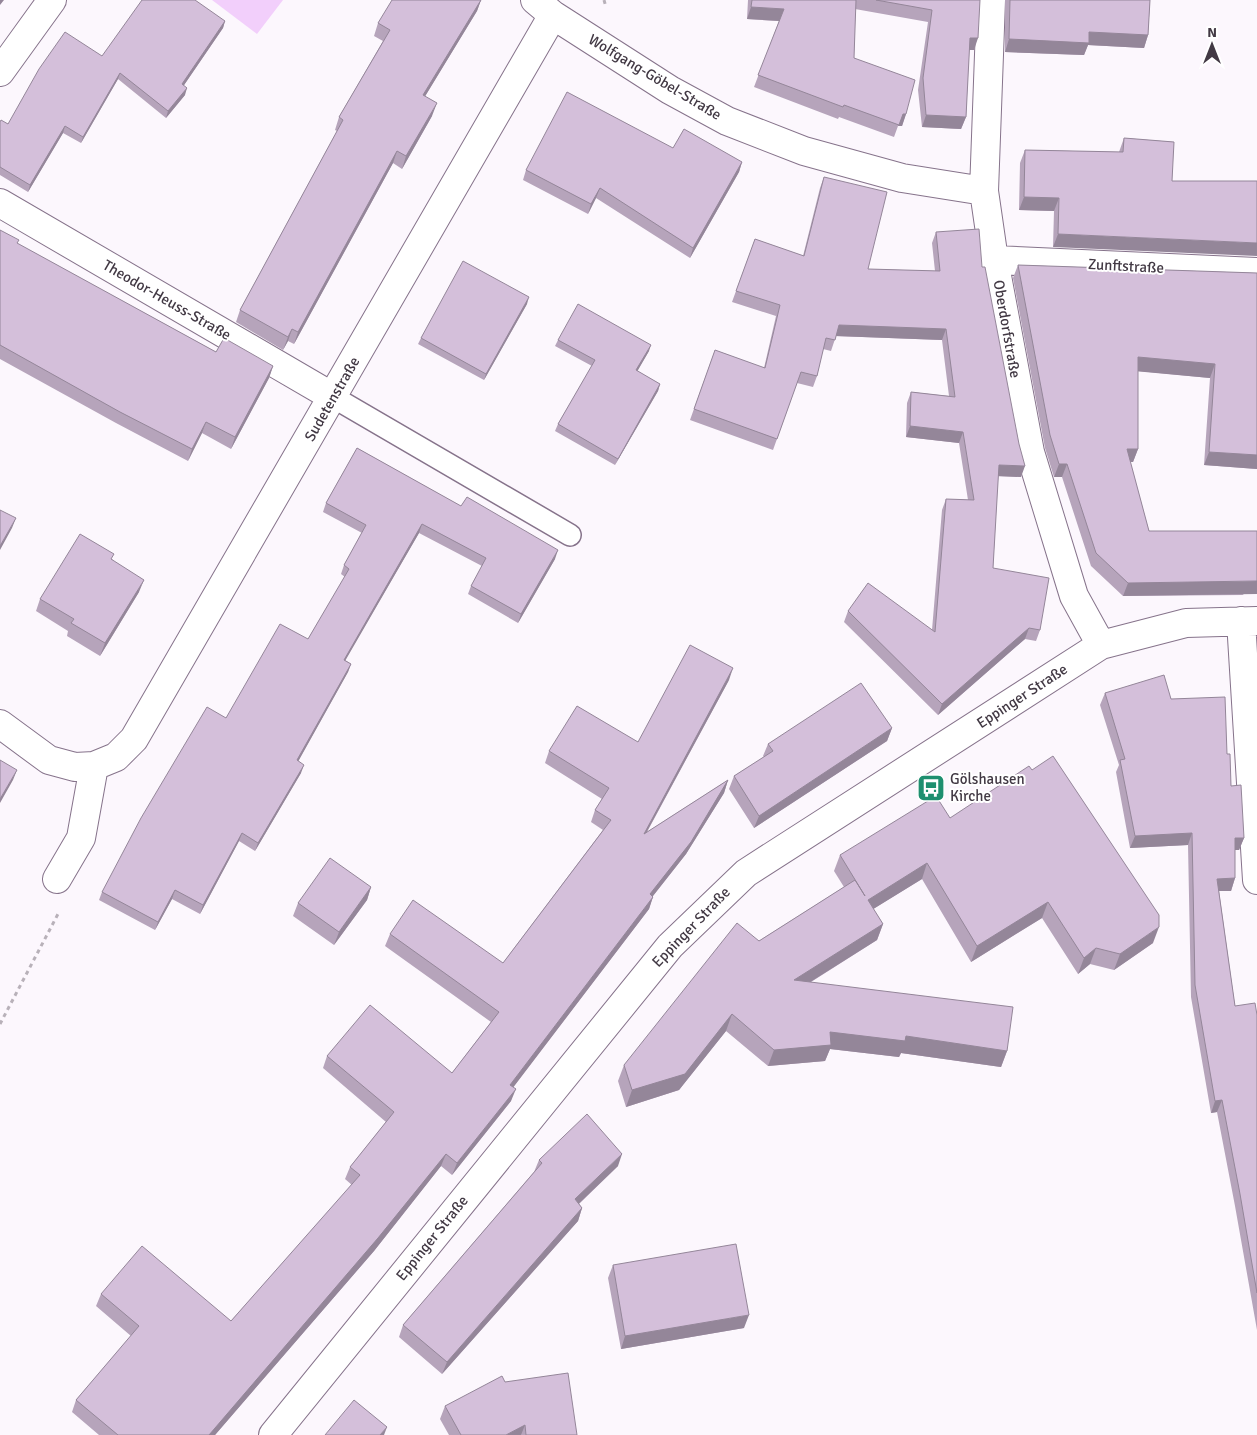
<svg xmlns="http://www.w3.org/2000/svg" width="1257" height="1435" font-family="Signika,sans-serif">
  <rect width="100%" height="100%" fill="#fcf7fd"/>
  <!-- green -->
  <path fill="#f2cffb" d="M212,0H283L257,34Z"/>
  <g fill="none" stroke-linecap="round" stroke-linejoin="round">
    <defs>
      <path id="lane" d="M333,397L570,535"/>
      <path id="street" d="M535,0L553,15L670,90L727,121L804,151L902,178L984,191
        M991,0L984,191L994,260L1030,452L1074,596L1101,645
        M0,72L52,0
        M0,203L333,397
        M994,260L1257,272
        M1241,621L1257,880
        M0,724L49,760L75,767L94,766L116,757L134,739L553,15
        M57,879L81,838L94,766
        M273,1435L670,946L746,873L1101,645L1186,623L1257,621"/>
    </defs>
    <!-- lane casing -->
    <use href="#lane" stroke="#86738b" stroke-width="24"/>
    <!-- street casing -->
    <use href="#street" stroke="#86738b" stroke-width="30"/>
    <!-- path -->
    <path stroke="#b8b1b9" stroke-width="3" stroke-dasharray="4 4" stroke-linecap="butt" d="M604,0L606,7
      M0,1024L58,914"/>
    <!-- lane -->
    <use href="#lane" stroke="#fff" stroke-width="21"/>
    <!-- street -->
    <use href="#street" stroke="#fff" stroke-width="28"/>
  </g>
  <!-- wall -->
  <path fill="#b6a4bb" d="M481,0L477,11L425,96L432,116L402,169L393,163L294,344L288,341L283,350L236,322L240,310L337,131L335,130L339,117L383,41L374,36L378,23Z
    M748,0H980L974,50H969L966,117L961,129L922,127L918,90L928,22L855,9L854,58L906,114L902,126H898L894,137L839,117L838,119L754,87L779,21L747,19Z
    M1005,0H1150L1148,35L1144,48L1088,45L1084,55L1005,52Z
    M225,21L223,28L184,85L185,95L166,118L118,79L81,143L63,133L28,192L0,175V122L8,124L102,56Z
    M1124,138L1174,142L1053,247L1054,211L1019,210L1020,163L1025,150L1119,152Z
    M673,148L742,162L739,172L690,258L596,198L588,214L523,180L526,170Z
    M824,177L868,269L935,271L932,243L936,232L982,267L1021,477L998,476L993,568L1040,630L1036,641L1025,639L938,715L844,622L848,611L932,630L942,510L946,499L968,500L959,443L906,437L907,403L911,392L949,396L942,340L836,336L831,351L823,349L817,376L813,387L797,383L773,450L690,420L715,350L764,368L776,316L732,302L755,239L803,256L820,188Z
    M0,230L18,244L216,352L273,366L269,378L231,449L202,433L188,461L116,423L0,359Z
    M1018,265L1257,273V469L1204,465L1210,378L1138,371V449L1133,462H1130L1149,531L1244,595L1123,596L1091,566L1062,477H1054L1045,448L1013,278Z
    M527,304L484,380L418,344L421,338Z
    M558,340L649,351L637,371L660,384L658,391L615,465L555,431L558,424L592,366L555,346Z
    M357,448L555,559L518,623L468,594L471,586L482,566L419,533L345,660L351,664L348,672L298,761L301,773L255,851L239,841L200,914L172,899L155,930L99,900L102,892L226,718L308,639L345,577L341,574L344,565L362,533L323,512L326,503Z
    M112,559L139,592L100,656L67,636L68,631L36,611L40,599Z
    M729,680L647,832L728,780L724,793L686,854L653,896L649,909L513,1087L511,1101L452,1175L441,1166L374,1251L215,1435H99L72,1412L76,1400L131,1336L96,1306L101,1294L231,1321L352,1185L345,1179L350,1167L386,1122L323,1068L327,1056L452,1073L491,1022L385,946L390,934L503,963L603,830L591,822L595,810L602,799L545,763L549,751L638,742Z
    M1105,693L1171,699L1227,754L1231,786L1244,838L1239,850H1235V878L1231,891H1219L1235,1006L1257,1015V1330L1235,1206L1217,1112L1211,1113L1191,997L1188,845L1130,848L1116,772L1119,765L1100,705Z
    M892,728L887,741L754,828L729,789L734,776L764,757L763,756L768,744Z
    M950,818L1153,943L1114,970L1090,964L1078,974L1042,918L971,962L922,879L873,909L883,924L877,940L811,982L1007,1051L1001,1067L901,1053L899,1057L830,1049L825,1061L768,1066L726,1031L679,1090L626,1107L618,1081L624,1065L759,941L844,887L834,871L840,855Z
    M371,887L367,900L334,945L293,916L298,903Z
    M539,1160L618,1166L579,1204L582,1208L578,1221L442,1374L399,1337L403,1325L534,1172Z
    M613,1265L744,1328L621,1349L608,1278Z
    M505,1382L577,1435H449L440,1419L445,1406Z"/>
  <!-- shaded-wall -->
  <path fill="#948699" d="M0,0H4L0,5Z
    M481,0L477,11L418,108L423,95Z
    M751,7L784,9L780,21L747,19Z
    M225,21L223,28L180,91L182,84Z
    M1089,32L1148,35L1144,48L1088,45L1084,55L1005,52L1009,39Z
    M970,38H978L974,50H966Z
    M120,73L118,79L81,143L83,137Z
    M187,88L185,95L166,118L168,111Z
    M437,103L432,116L402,169L406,156Z
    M903,114H906L902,126H898Z
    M926,115L966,117L961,129L922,127Z
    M65,126L63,133L28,192L30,185Z
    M397,151L393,163L294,344L298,332Z
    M742,162L739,172L690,258L693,248Z
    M600,188L596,198L588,214L591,204Z
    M1024,197L1059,198L1054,211L1019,210Z
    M1058,234L1257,243V256L1053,247Z
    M529,297L527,304L484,380L486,374Z
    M839,325L946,329L942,340L835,336Z
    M292,329L288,341L283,350L288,337Z
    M651,345L649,351L634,377L636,370Z
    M1138,357L1215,364L1210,378L1134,371Z
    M273,366L269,378L231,449L235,437Z
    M660,384L658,391L615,465L618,459Z
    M206,422L202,433L188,461L192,449Z
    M910,426L963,432L959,443L906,437Z
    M1127,449H1138L1133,462H1122Z
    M1209,452L1257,455V469L1204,465Z
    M1059,464H1067L1062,477H1054Z
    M999,465L1025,466L1021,477L995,476Z
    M16,518L12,528L0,550V546Z
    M422,524L419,533L341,668L344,660Z
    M558,550L555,559L518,623L521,614Z
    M144,580L139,592L100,656L105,643Z
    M1257,581V594L1123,596L1128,583Z
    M1029,628L1025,639L938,715L942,704Z
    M351,664L348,672L294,769L297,760Z
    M733,668L729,680L639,846L644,834Z
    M892,728L887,741L754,828L759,816Z
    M304,765L301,773L255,851L258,843Z
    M17,770L13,780L0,803V799Z
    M728,780L724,793L686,854L645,906L650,894Z
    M242,833L239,841L200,914L203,905Z
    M1192,833L1188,845L1130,848L1135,836Z
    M1235,838H1244L1239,850H1230Z
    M927,863L922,879L862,916L868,900Z
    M1235,878L1231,891H1212L1217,879Z
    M371,887L367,900L334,945L339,932Z
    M175,890L172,899L155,930L158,922Z
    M653,897L649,909L506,1097L510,1085Z
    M1048,902L1042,918L971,962L977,946Z
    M883,924L877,940L788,996L794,980Z
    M1159,927L1153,943L1114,970L1120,954Z
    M1096,948L1090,964L1078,974L1084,958Z
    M732,1014L726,1031L679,1090L626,1107L632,1090Z
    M830,1032L906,1036L1007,1051L1001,1067L901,1053L899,1057L830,1049L825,1061L768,1066L774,1050Z
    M516,1089L511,1101L452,1175L457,1163Z
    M1222,1100L1217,1112L1211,1113L1215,1101Z
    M446,1154L441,1166L374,1251L215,1435H209Z
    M622,1154L618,1166L570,1212L575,1199Z
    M582,1208L578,1221L442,1374L447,1362Z
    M749,1315L744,1328L621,1349L625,1336Z
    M525,1425L521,1435H506Z
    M387,1427L384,1435H380Z"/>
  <!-- building -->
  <path fill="#d4bfda" stroke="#948699" d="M142,0H195L225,21L182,84L187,88L168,111L120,73L83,137L65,126L30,185L0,167V122L1,120L8,124L39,69L65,32L102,56Z
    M392,0H481L423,95L437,103L406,156L397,151L298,332L292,329L288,337L240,310L343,120L339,117L390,30L378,23Z
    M752,0H856L854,58L915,80L906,114H903L899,125L844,105L843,107L758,75L784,9L751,7Z
    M876,0H980L978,38H970L966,117L926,115L923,78L932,10Z
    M1010,0H1150L1148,35L1089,32V43L1009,39Z
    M567,92L673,148L684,129L742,162L693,248L600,188L591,204L526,170Z
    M1124,138L1174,142L1172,181H1257V243L1058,234L1059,198L1024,197L1025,150L1123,152Z
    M824,177L887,192L868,269L940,271L936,232L979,229L982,267H985L1019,444L1025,466L999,465L993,568L1049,578L1040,630L1029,628L942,704L848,611L868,583L935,632L946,499L974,500L963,432L910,426L911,392L955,397L946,329L839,325L835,340L826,338L817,376L801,372L777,439L694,409L715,350L765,368L780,305L736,291L755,239L804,256Z
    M0,230L19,240L17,243L216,352L224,338L273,366L235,437L206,422L192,449L120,412L0,345Z
    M463,261L529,297L486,374L421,338Z
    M1018,265L1257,273V455L1209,452L1215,364L1138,357V449H1127L1149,531H1257V581L1128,583L1096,553L1067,464H1059L1050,435Z
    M578,304L651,345L636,370L660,384L618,459L558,424L595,360L558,340Z
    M357,448L461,506L467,497L558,550L521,614L471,586L486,558L422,524L344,660L351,664L297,760L304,765L258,843L242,833L203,905L175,890L158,922L102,892L141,818L207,707L226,718L280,624L308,639L349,569L344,565L366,525L326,503Z
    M0,510L16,518L0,546Z
    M80,534L114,554L111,559L144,580L105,643L71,623L74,619L40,599Z
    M690,645L733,668L644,834L728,780L691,842L650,894L653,897L510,1085L516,1089L457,1163L446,1154L378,1238L209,1435H118L76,1400L139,1326L101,1294L142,1246L231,1321L360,1175L350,1167L394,1112L327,1056L370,1005L452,1073L499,1012L390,934L413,900L503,963L611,820L595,810L609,788L549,751L577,706L638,742Z
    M1164,675L1171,699L1225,697L1227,754H1230L1231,786L1241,785L1244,838H1235V878L1217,879L1235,1006L1255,1003L1257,1015V1293L1240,1194L1222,1100L1215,1101L1195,985L1192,833L1135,836L1120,760L1125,759L1105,693Z
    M861,683L892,728L759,816L734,776L773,751L768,744Z
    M1053,756L1159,915V927L1120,954L1096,948L1084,958L1048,902L977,946L927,863L868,900L883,924L794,980L1013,1007L1007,1051L906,1036L905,1041L830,1032L831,1045L774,1050L732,1014L685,1074L632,1090L624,1065L737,923L759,941L855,880L865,896L840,855L936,796L950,818L1029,766L1032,770Z
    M0,760L17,770L0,799Z
    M330,858L371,887L339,932L298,903Z
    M587,1114L622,1154L575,1199L582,1208L447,1362L403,1325L542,1163L539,1160Z
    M736,1244L749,1315L625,1336L613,1265Z
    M568,1373L577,1435H526L525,1425L506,1435H461L445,1406L502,1376L505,1382Z
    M354,1400L387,1427L380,1435H325Z"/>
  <!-- icons -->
  <defs>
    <symbol id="bus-square" viewBox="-11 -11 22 22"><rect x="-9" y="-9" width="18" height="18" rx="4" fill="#1e8f6f" stroke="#fff"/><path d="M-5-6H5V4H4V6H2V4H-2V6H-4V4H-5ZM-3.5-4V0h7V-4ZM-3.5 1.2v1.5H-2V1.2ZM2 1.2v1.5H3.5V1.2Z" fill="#fff"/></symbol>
  </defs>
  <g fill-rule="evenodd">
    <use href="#bus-square" x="915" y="772" width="32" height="32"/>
  </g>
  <g text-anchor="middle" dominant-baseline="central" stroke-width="4" stroke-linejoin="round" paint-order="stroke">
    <!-- street labels -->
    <g font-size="15" fill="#423944" stroke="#fff">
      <text transform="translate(655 77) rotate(31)">Wolfgang-Göbel-Straße</text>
      <text transform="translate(1126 266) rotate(3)">Zunftstraße</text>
      <text transform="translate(167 300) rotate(30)">Theodor-Heuss-Straße</text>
      <text transform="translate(1007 329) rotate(80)">Oberdorfstraße</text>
      <text transform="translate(332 399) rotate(-60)">Sudetenstraße</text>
      <text transform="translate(1022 696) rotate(-33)">Eppinger Straße</text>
      <text transform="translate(691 927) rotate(-46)">Eppinger Straße</text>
      <text transform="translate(432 1238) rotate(-51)">Eppinger Straße</text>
    </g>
    <!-- poi labels -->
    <g font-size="15" fill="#423944" stroke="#fff" text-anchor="start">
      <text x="950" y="779">Gölshausen<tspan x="950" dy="17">Kirche</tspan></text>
    </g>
  </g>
  <!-- north arrow -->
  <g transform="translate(1212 45)" stroke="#ffffff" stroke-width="4" paint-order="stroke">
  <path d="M0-4L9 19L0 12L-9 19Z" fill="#423944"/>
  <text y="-8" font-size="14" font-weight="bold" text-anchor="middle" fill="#423944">N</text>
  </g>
</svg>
